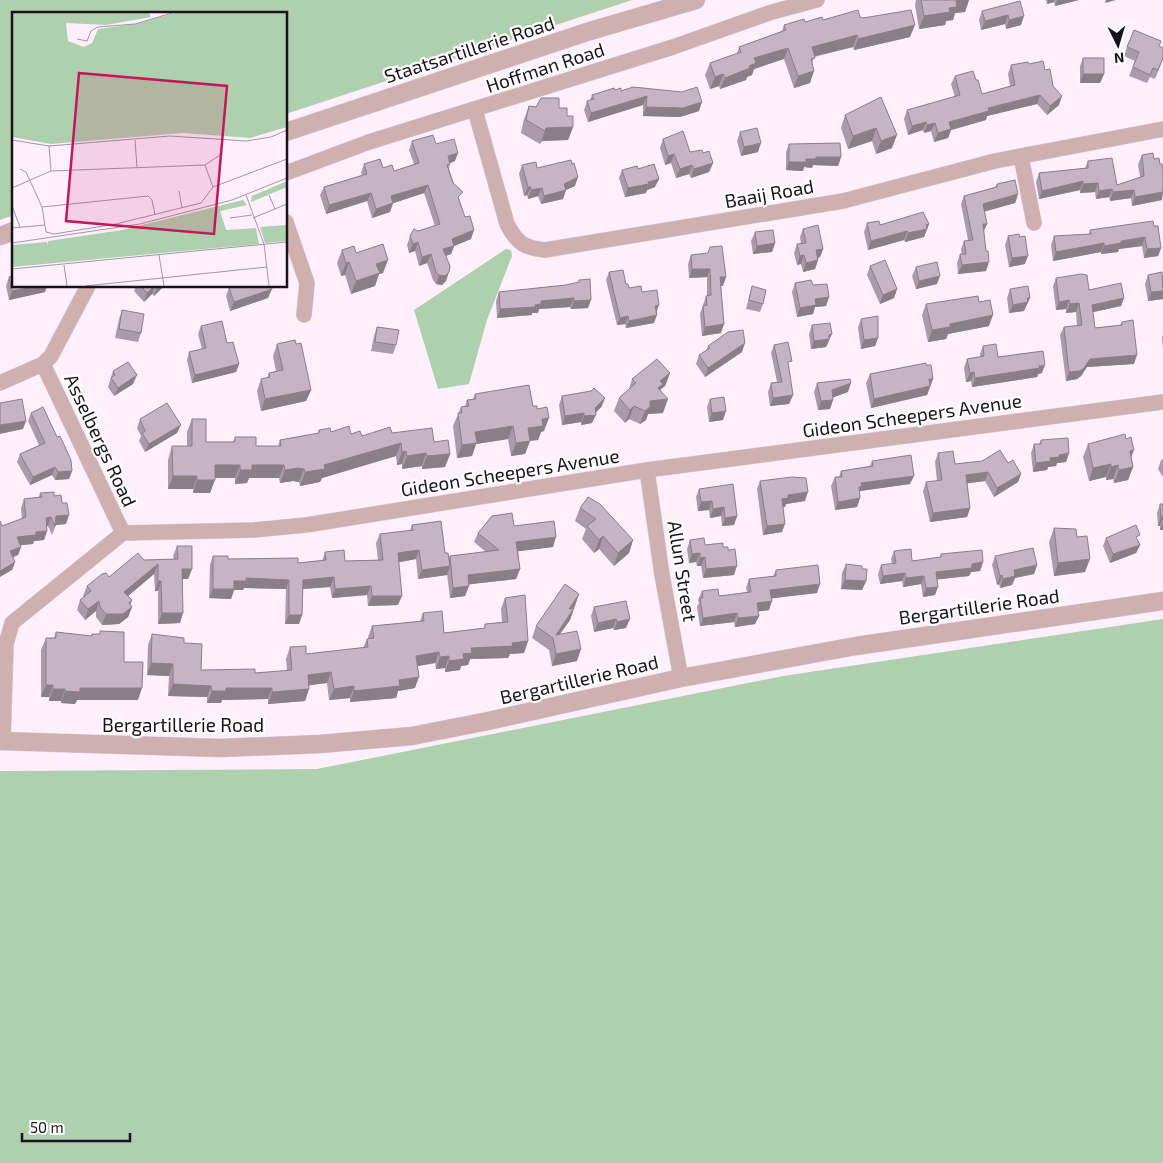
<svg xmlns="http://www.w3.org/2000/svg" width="1163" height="1163" font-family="'Exo 2',sans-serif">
  <rect width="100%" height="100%" fill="#feeffd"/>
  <!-- green -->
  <path fill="#aed0ae" d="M0,0H632L286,114V14H14V215L0,220Z
    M506,249L511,250L512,256L487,320L469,384L438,389L414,310Z
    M1163,619V1163H0V771L317,769L783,676Z"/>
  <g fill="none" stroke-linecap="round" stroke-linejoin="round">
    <defs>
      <path id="minor" d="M475,110L507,224C517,243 524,248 545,250L843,201L995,161L1163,129
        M1021,156L1034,223
        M286,173L369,142L673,47L772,12L817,0
        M286,222L307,283L304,315
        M43,364L123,533
        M0,383L43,364L51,356L88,286
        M647,470L662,575L681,678
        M3,741L6,644L12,623L123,533L254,530L306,525L647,470L1163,402"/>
      <path id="tertiary" d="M286,132L590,31L696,0
        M0,236L14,231
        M0,741L220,748L320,744L412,736L488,721L681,678L856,646L1163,601"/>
    </defs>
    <!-- minor casing -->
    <use href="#minor" stroke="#d9ccd9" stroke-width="16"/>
    <!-- tertiary casing -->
    <use href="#tertiary" stroke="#d9ccd9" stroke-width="19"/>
    <!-- minor -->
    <use href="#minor" stroke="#cfb0b0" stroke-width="15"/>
    <!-- tertiary -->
    <use href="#tertiary" stroke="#cfb0b0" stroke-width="18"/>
  </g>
  <!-- wall -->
  <path fill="#a99ba9" d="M916,0H969L965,12L955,13L953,20L946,21L945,25L919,29L915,5Z
    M1046,0H1079L1055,6L1054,2L1047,4Z
    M1020,1L1021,25L1006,29L1005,24L981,30L979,20L982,11Z
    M860,17L910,37L854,50L853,47L814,57L812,64L810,83L794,88L784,59L754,69L752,75L747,77L746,80L720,89L719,86L710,89L705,75L710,63L737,54L739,47L782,31L784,25L823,20Z
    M1159,46L1163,59L1155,79L1150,77L1147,83L1129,76L1135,61L1124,56L1127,47Z
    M1083,58L1104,74L1100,83H1080V66Z
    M1029,64L1045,70L1053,86L1059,105L1047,115L1037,104L987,116L986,120L951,130L948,138L934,142L931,131L924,133L923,130L908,135L904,119L907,110L955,97L951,84L955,76L976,80L982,94L1010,86L1008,74L1011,65Z
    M633,87L699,111L680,117L643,116V105L588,122L584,110L587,101L590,100L592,95L615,90L621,91Z
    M881,97L892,148L876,154L872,141L848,149L841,128L845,115Z
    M529,106L536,107L559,108L567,116L573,127L568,140L542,141L540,144L521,133L524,119Z
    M740,132L758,152L741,156L737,141Z
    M663,139L690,152L703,153L713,163L709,172L691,178L689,174L676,178L671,163L665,165L660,148Z
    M412,141L436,144L455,161L450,163L449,169L460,201L471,239L454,246L451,254L446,256V281L442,285L436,284L433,280L427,263L419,266L415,251L409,253L407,245L410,236L418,231L435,226L424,193L393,203L390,212L372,218L367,201L326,214L320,195L324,187L362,175L361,173L364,164L383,168L394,171L414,164L409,150Z
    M789,144L841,157L838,166L813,165L812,168L804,167L803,171L786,170V152Z
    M1142,155L1162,200L1132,206L1131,198L1110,201L1109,197L1096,199L1095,192L1080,193V190L1039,199L1036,182L1039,173L1085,168L1088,161L1117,185L1140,177L1138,164Z
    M522,165L537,168L575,186L566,190L563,199L541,204L538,196L528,199L527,195L524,196L519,174Z
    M638,169L655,187L647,190L646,193L625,197L619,178L622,170Z
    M997,184L1018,194L1015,203L984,211L987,224L984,231L986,271L958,274L957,263L960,254H962L961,249L964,241L968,240L961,204L964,196L995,187Z
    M867,223L880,225L929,224L924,237L905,242L904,240L868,250L864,232Z
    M1154,226L1161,248L1158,256L1144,258L1142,246L1119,249L1118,252L1101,254V252L1053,261L1051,245L1054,236L1089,234L1090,230Z
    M803,229L823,249L820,257L818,258V260L815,269L803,272L801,264L797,265L794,253L797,244H801L800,237Z
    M755,232L775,243L772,252L753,254L751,241Z
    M1008,236L1025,264L1009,267L1005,245Z
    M342,250L356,253L383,273L379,274L375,286L351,294L345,275L341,276L337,263Z
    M708,253L723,286H721V333L702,336L700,314L706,296H707V277L689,278L688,264L691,255Z
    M870,266L897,289L894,298L880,304L867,275Z
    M916,267L937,284L916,289L912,276Z
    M609,272L626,284L629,288L642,292L656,313L654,323L626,328L625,324L617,325L606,280Z
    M1148,275L1163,276V299L1148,301L1145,284Z
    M9,277L14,286H47L45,292L9,300L6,286Z
    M1056,278L1089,290L1124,298L1121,306L1093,312L1095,328L1120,325L1122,322L1134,364L1087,367L1081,376L1077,379L1066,381L1060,335L1064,327L1077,326L1076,312L1066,313V309L1056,310L1053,286Z
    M579,280L588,308L571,309L570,307L539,309L538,313H532V315L497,318L496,301L499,292L566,285L578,283Z
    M795,283L813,285L829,297L826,306L815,307L813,314L797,317L792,292Z
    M136,286H164L154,296L152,294L144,302L134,291Z
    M752,286L763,304L760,312L746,309Z
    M229,288L268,298L230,311L226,296Z
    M1010,289L1027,306H1026L1024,311L1009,313L1007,298Z
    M979,302L989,326L948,334L946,339L928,342L922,315L926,304Z
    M122,310L141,333L138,342L115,338L119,319Z
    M861,319L878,338L875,346L861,349L858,328Z
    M812,325L829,343H828L826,347L811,349L809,334Z
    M201,326L227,343L239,364L236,372L192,383L187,360L189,352L202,349L198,334Z
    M377,327L396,345L393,354L371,351L374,336Z
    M1163,334V349L1162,338Z
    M277,344H296L311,390L306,401L261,411L257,391L261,379L267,378L269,373L276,371L273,356Z
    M774,345L789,368L793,395L789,404L770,406L768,392L771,383L777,382L771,353Z
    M708,346L742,352L705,377L696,364L699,355L706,351Z
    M983,346L998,357L1042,373L1038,374L1037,377L972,387L971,381L966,382L964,368L967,359L980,357V354Z
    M926,365L933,379L927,395L871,408L866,383L870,374Z
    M113,371L133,384L114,396L108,387Z
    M670,373L665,386L660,390L663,413L648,414L646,420L640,424L629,419L625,423L614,411L619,398L629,389L632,379Z
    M817,383L848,392L833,397V400L830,409L818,410L814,392Z
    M591,391L602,406L595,413L592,423L581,425V422L562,425L559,405L562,396Z
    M475,394L533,406L537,409L544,431L541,432L538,440L530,441L525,454L511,456L508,439L476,444L472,456L457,458L453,426L461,407L465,406L467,400L473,399Z
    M710,399L723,420L709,422L707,407Z
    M31,413L72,471L69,479L55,480L52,475L30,485L17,462L20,454L39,445L28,421Z
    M140,419L177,433L145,452L139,441L141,436L137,428Z
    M192,419L206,442H233L235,437L256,446H278L280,440L318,433L319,430L362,436L392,433L434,442L450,454L445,467L422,469V466L402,469V464L397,465L396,456L322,478L320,482L300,486L299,482L293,481L280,483L279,478H249L247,483L235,484V478H215L210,493H193V489H168V460L172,446H187V432Z
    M1041,440L1069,453L1066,462L1057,463L1056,466L1048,467L1047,470L1033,472L1031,453L1034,444H1039Z
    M1088,444L1131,457L1133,467L1128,480L1114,483L1113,479L1106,480V477L1089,481L1083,457Z
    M938,453L955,464L1008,463L1021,474L1018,482L994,497L985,481L967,483L970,508L967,517L930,522L923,491L926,482L937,481L935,462Z
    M1163,459V477L1158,469L1161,460Z
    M872,461L910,484L860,491V498L857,507L835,510L831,486L835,477H839L841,471L870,466Z
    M760,481L805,501L786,504L785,507H783L782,532L763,535L757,489Z
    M699,489L737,516L734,525L722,526L721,516L710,518L709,510L698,511L696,497Z
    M40,493L54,496L62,503L66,524L56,525L52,535L48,526H47V531L44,540L34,541L33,544L20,545L21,547L18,555L13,557L15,562L12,570L2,526L22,519L21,508L24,499L39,497Z
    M1160,504H1163V530H1160V526H1158L1157,513Z
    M580,508L633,540L629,553L614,566L599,549L594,553L582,539L586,529L575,521Z
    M412,525L445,553L449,558L450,556L486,552L474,542L478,533L514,526L553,547L518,551L520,569L516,579L469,584L465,596L450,598L447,574V575L418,579L416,559L399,562L398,605L368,606L367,595L332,598L330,587L303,589L302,615L299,624H285L286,589L244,588L243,590H234L231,599L209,598L210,565L213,556L228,559L298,563L322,561L325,552L345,561L378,560L376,543L380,534L410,531Z
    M1054,528L1077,537L1085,572L1054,576L1049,542Z
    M1106,538L1138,541L1140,545L1136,553L1110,563L1103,546Z
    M690,540L705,545L723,547L728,550L734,575L703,578L701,566H697L696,562L689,563L687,549Z
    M177,546L192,569L188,579H183L180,623L158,624V591H155L154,574L128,596L132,600L130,605L132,607L128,617L119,624L102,625L96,617V611L85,620L77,610L80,600L84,597L83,596L87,586L109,577L144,560L174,559L173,556Z
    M894,551L912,561L940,557L941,554L983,562L980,571L971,572L969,576L937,579L935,595L923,597L921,584L903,587L902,581L880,584L878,574L881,565L892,564L891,559Z
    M995,556L1037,565L1034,574L1015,578L1012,585L1000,588L999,584L997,585L992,565Z
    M846,564L862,569L866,581L862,590L841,589L842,573Z
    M776,570L817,593L771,598L769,610L758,611L759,616L755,624L735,627L734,622L700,626L697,607L699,603L698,600L702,591L719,596L747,592L746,588L749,579L773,576Z
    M505,598L528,641L524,653L510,654L508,658L470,659L468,665L461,666L460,670L445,672V668L436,669L435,663L417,666L415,688L398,691L396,698L350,702V698L329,700L327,683L309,685V689L305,701L268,704V699L222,700L221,703H207V697L168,696L169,676L147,675L148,645L152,634L184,643L201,670L255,673L287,671L286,659L290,647L306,654L363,648L367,639H368V637L372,626L420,621L423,613L444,633L484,628L485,624L502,622L501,609Z
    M626,601V628L614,630L613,628L594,632L591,616L594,607Z
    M575,606L574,608L570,620L560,634L577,661L552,666L549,650L532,638L536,626Z
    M100,631L124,662L138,700H77L75,704L61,703V701H49V697H41V650L46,638H54L56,632L91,636L92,634H99Z"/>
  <!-- shaded-wall -->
  <path fill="#8a7e89" d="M960,0H969L965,12L955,13L953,20L946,21L945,25L919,29L924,16L949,8L956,1Z
    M1048,0H1054V2L1047,4Z
    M1057,0H1079L1055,6Z
    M1106,0H1116L1105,3Z
    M1008,15L1005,24L981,30L985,21Z
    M1024,16L1021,25L1006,29L1009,20Z
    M915,25L910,37L854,50L858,39Z
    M857,35L853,47L807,58L812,47Z
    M788,48L784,59L754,69L752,75L747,77L746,80L720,89L725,78L749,66L754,58Z
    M814,71L810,83L794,88L798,76Z
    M723,74L719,86L710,89L715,77Z
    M1083,74H1104L1100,83H1080Z
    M1040,95L1037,104L987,116L986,120L951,130L948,138L934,142L938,133L949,122L988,108Z
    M647,96L643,105L588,122L591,113Z
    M1062,96L1059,105L1047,115L1050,106Z
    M702,102L699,111L680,117L643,116L646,107Z
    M926,122L923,130L908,135L912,126Z
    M935,123L931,131L924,133L927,125Z
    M573,127L568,140L542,141L540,144L546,128Z
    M876,128L872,141L848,149L853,136Z
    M897,135L892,148L876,154L881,141Z
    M761,143L758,152L741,156L744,147Z
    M458,153L455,161L445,165L448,156Z
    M674,154L671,163L665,165L668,156Z
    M816,157H841L838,166L813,165L812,168L804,167L803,171L786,170L789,162Z
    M713,163L709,172L691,178L694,169Z
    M692,165L689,174L676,178L680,169Z
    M578,177L575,186L566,190L563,199L541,204L544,196L564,184Z
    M659,179L655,187L647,190L646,193L625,197L628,188Z
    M1083,181L1080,190L1039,199L1042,191Z
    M1098,183L1095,192L1080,193L1083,184Z
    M428,185L424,193L388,205L391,196Z
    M528,187H531L527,195L524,196Z
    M542,188L538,196L528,199L531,190Z
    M1112,189L1109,197L1096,199L1099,191Z
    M1134,190L1131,198L1110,201L1113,192Z
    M1163,192L1162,200L1132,206L1135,197Z
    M371,193L367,201L326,214L329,205Z
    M1018,194L1015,203L980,213L983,204Z
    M393,203L390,212L372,218L376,209Z
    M929,224L924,237L905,242L908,233Z
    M983,224H987L983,232Z
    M474,230L471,239L454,246L451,254L440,258L443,249L452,239Z
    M907,231L904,240L868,250L871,241Z
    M1145,237L1142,246L1119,249L1118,252L1101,254L1104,246L1121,241Z
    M418,242L415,251L409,253L413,244Z
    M775,243L772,252L753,254L757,246Z
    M1104,243L1101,252L1053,261L1056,252Z
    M1161,248L1158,256L1144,258L1147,249Z
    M823,249L820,257L813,259L816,250Z
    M431,254L427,263L419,266L422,257Z
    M804,255L801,264L797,265L800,256Z
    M1028,256L1025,264L1009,267L1012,258Z
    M388,260L383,273L379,274L375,286L351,294L356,281L376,264Z
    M818,260L815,269L803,272L806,263Z
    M349,262L345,275L341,276L346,263Z
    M989,262L986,271L958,274L962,265Z
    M692,269H710L707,277L689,278Z
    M449,272L446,281L442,285L436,284L439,275Z
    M940,276L937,284L916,289L919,281Z
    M720,277H726L723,286H717Z
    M36,286H47L45,292L9,300L12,291Z
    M154,286H155L152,294L144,302L147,293Z
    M158,286H164L154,296L157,287Z
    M272,289L268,298L230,311L234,302Z
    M897,289L894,298L880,304L883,295Z
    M1163,291V299L1148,301L1151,292Z
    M829,297L826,306L815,307L813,314L797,317L800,308L815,299Z
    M574,298L570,307L539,309L538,313H532V315L497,318L500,309L535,305L541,301Z
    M1027,298H1030L1024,311L1009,313L1013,305Z
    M1124,298L1121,306L1089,313L1092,305Z
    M591,300L588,308L571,309L574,301Z
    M1069,300L1066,309L1056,310L1059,302Z
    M1079,303L1076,312L1066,313L1070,304Z
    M659,305L656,313L655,306Z
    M657,315L654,323L626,328L629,321Z
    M993,315L989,326L948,334L946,339L928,342L932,330L950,324Z
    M628,316L625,324L617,325L620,318Z
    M724,324L721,333L702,336L705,327Z
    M832,334L826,347L811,349L814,341Z
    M878,338L875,346L861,349L864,340Z
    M745,343L742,352L705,377L708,368Z
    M1137,355L1134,364L1087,367L1081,376L1077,379L1066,381L1069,372L1090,359Z
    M239,364L236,372L192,383L195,375Z
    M1045,365L1042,373L1038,374L1037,377L972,387L975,378Z
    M974,372L971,381L966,382L970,373Z
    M670,373L665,386L661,389L658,397L668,399L663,413L648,414L646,420L640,424L645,411L660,381Z
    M137,375L133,384L114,396L118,388Z
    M929,379H933L927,395L871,408L874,399Z
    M851,383L848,392L829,399L832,390Z
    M311,390L306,401L261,411L265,399Z
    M793,395L789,404L770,406L773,398Z
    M605,398L602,406L594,415H596L592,423L581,425L584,416L595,408Z
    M833,400L830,409L818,410L821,401Z
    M634,406L629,419L625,423L630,410Z
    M726,411L723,420L709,422L712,413Z
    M584,413L581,422L562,425L565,416Z
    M549,418L544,431L541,432L538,440L523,441L528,428L542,419Z
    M26,421L23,429L0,434V425Z
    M181,425L177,433L145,452L149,444Z
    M513,426L508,439L476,444L472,456L457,458L462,445L475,432Z
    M530,441L525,454L511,456L516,443Z
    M401,443L396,456L322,478L320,482L300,486L305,472L324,465Z
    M1134,450L1129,463L1130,451Z
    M406,451L402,464L397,465L402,452Z
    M426,453L422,466L402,469L407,456Z
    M1069,453L1066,462L1057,463L1056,466L1048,467L1047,470L1033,472L1036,463L1059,455Z
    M450,454L445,467L422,469L427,456Z
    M1111,464L1106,477L1089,481L1093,468Z
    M215,465H240L235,478H210Z
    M252,465H284L279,478H249L247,483L235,484L240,470Z
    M1118,465L1113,479L1106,480L1111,467Z
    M55,467L52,475L30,485L33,477Z
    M1133,467L1128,480L1114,483L1119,470Z
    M298,468L304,469L299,482L293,481L280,483L285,470Z
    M72,471L69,479L55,480L58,472Z
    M988,472L985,481L963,484L966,475Z
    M1021,474L1018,482L994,497L997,488Z
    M173,476H197L193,489H168Z
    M914,476L910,484L860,491L856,496L861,483Z
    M197,480H215L210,493H193Z
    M808,492L805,501L786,504L785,507L779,508L782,499L788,495Z
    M860,498L857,507L835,510L838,502Z
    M712,501L709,510L698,511L701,502Z
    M724,507L721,516L710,518L713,509Z
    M970,508L967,517L930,522L933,513Z
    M69,515L66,524L55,525L56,516Z
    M737,516L734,525L722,526L725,518Z
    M51,517L48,526H43L46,518Z
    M1161,517H1163V518L1160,526H1158Z
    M1163,523V530H1160Z
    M785,524L782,532L763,535L767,526Z
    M47,531L44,540L34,541L33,544L13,546L17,537L36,532Z
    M603,536L599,549L594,553L599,540Z
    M556,537L553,547L513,552L516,542Z
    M633,540L629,553L614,566L618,553Z
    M1140,545L1136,553L1110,563L1113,554Z
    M21,547L18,555L7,560L10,551Z
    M419,550L416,559L395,563L398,553Z
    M700,553L696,562L689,563L692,554Z
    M705,557L701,566H697L700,558Z
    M1090,559L1085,572L1054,576L1058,563Z
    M15,562L12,570L0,577V571Z
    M983,562L980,571L971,572L969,576L933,580L936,572L972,564Z
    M158,564L154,574L121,602L124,592Z
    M1037,565L1034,574L1015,578L1012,585L1000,588L1003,579L1014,570Z
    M450,566L447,575L418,579L422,570Z
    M737,566L734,575L703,578L706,569Z
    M182,569H192L188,579H179Z
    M520,569L516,579L464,585L468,575Z
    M905,573L902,581L880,584L883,576Z
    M1002,575L999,584L997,585L1000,576Z
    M924,576L921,584L903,587L906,578Z
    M334,577L330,587L300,589L303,580Z
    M246,578L289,580L286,589L244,588L243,590H234L231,599L209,598L213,589L234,581Z
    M845,580L866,581L862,590L841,589Z
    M158,581H161L158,591H155Z
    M820,584L817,593L767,599L770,590Z
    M371,586L367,595L332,598L335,589Z
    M469,586L465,596L450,598L453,588Z
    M938,587L935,595L923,597L926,588Z
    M579,594L575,606L565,621L569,609Z
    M372,596H402L398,605L368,606Z
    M132,600L128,610L132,607L128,617L119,624L102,625L106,614L129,603Z
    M99,601L96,611L85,620L88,609Z
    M772,601L769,610L754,612L757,603Z
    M574,608L570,620L554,642L556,635Z
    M162,613H183L180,623L158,624Z
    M737,613L734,622L700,626L703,618Z
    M289,615H302L299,624H285Z
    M759,616L755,624L735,627L738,618Z
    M616,619L613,628L594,632L598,623Z
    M630,619L626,628L614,630L617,622Z
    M528,641L524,653L510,654L508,658L470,659L468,665L461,666L460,670L445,672L449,661L463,654L471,648Z
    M581,649L577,661L552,666L556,654Z
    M439,652L435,663L412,667L416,656Z
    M449,656L445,668L436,669L440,657Z
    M151,663L173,664L169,676L147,675Z
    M331,672L327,683L304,686L308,675Z
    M419,677L415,688L398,691L396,698L350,702L354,691L399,680Z
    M173,684L211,686L207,697L168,696Z
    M46,685H53L49,697H41Z
    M354,686L350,698L329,700L334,689Z
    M80,688H142L138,700H77L75,704L61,703L65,691Z
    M226,688H272L268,699L222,700L221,703H207L212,691Z
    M53,689H65L61,701H49Z
    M309,689L305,701L268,704L272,692Z"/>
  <!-- building -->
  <path fill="#c5b4c4" stroke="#8a7e89" d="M921,0H960L956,1L957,7L949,8L950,12L924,16Z
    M1020,1L1024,16L1009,20L1008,15L985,21L982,11Z
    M858,10L860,17L863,18L911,10L915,25L858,39L857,35L812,47L815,58L811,59L814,71L798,76L788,48L754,58L756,63L749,66L750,68L725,78L723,74L715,77L710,63L741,52L739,47L786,30L784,25L804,19L805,22L822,17L823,20Z
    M1134,30L1161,41L1159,46L1163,48V58L1158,70L1153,68L1150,75L1133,67L1139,52L1127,47Z
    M1083,58H1104V74H1083Z
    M1043,61L1045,70L1050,69L1053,86L1062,96L1050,106L1040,95L988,108L989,111L949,122L951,129L938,133L935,123L927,125L926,122L912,126L907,110L960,95L955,76L973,71L976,80H978L982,94L1015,85L1011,65L1028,62L1029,64Z
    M633,87L682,92L697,87L702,102L683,108L646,107L647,96L591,113L587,101L594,99L592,95L614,88L615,90L621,88V91Z
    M881,97L897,135L881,141L876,128L853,136L845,115Z
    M541,98H559V108H567V116H573V127L546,128L545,131L526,120L529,106L536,107Z
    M757,128L761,143L744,147L740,132Z
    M683,131L690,152L702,150L703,153L709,151L713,163L694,169L692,165L680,169L674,154L668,156L663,139Z
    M433,135L436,144L454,139L458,153L448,156L450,164L447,165L453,183L463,192L458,197L465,217L470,216L474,230L452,239L454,246L443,249L450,266L449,272L445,276L439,275L436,272L431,254L422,257L418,242L413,244L410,236L414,229L418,231L440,224L428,185L391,196L393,203L376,209L371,193L329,205L324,187L367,174L364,164L380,159L383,168L392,165L394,171L419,163L412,141Z
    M840,143L841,157H816V159H806V162H789V144Z
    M1153,153L1154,159L1159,158L1160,164H1162L1163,171V192L1135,197L1134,190L1113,192L1112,189L1099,191L1098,183L1083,184V181L1042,191L1039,173L1088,168V161L1112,158L1117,185L1144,176L1142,155Z
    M571,160L572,164L574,163L578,177L564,184L566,190L544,196L542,188L531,190V187H528L522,165L536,162L537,168Z
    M654,164L659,179L648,182L649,184L628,188L622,170L637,166L638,169Z
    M1015,180L1018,194L983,204L987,224H983L986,251H988L989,262L962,265L960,254H966L964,241L973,240L964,196L997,187V184Z
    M923,212L929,224L926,225L927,229L908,233L907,231L871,241L867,223L879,221L880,225Z
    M1153,221L1154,226H1158L1161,248L1147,249L1145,237L1121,241V243L1104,246V243L1056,252L1054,236L1091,234L1090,230Z
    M818,225L823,249L816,250L818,260L806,263L804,255L800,256L797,244L806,243L803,229Z
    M773,230L775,243L757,246L755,232Z
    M1019,234L1020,237L1025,236L1028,256L1012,258L1008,236Z
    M383,244L388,260L376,264L380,273L356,281L349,262L346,263L342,250L354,246L356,253Z
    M722,246L726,277H720L724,324L705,327L703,306L707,305L706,296L711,295L710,269H692L691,255L708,253L710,247Z
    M885,260L897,289L883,295L870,266Z
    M937,262L940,276L919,281L916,267Z
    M623,270L626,284H628L629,288L641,286L642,292L657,290L659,305L655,306L657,315L629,321L628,316L620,318L609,272Z
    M1162,272L1163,291L1151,292L1148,275Z
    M1081,274L1087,275L1089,290L1121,283L1124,298L1092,305L1095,328L1122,325V322L1133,320L1137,355L1090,359L1084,368L1080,371L1069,372L1064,327L1082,325L1079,303L1070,304L1069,300L1059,302L1056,278Z
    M14,276V286H36L12,291L9,277Z
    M590,279L591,300L574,301V298L541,301V304L535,305V307L500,309L499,292L566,285L579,282V280Z
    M811,280L813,285L827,284L829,297L815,299L816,305L800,308L795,283Z
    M141,286H154L147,293Z
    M233,286H271L272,289L234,302L229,288Z
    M752,286L766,290L763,304L749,300Z
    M1028,286L1030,298H1027L1028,302L1013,305L1010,289Z
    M978,296L979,302L990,300L993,315L950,324V327L932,330L926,304Z
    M122,310L144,314L141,333L119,329Z
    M878,316V338L864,340L861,319Z
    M222,321L227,343L233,342L239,364L195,375L189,352L206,348L201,326Z
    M830,323L832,334L829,335V339L814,341L812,325Z
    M377,327L399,330L396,345L375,342Z
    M743,330L745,343L708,368L699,355L710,348L708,346L728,332Z
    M295,340L296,344L301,343L311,390L265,399L261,379L270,377L269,373L283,370L277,344Z
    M788,342L792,361L788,362L793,395L773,398L771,383L782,382L774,345Z
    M996,344L998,357L1043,351L1045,365L1039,366L1040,368L975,378L974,372L970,373L967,359L984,356L983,346Z
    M657,359L670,373L660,381L663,384L658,388L668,399L650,401V407L645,411L634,406L630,410L619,398L636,383L632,379Z
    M128,362L137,375L118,388L111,378L115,375L113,371Z
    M926,363V365H931L933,379H929L930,386L874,399L870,374Z
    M850,379L851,383L832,390L833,400L821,401L817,383Z
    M529,385L533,406H537V409L547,407L549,418L542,419L543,426L528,428L530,441L516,443L513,426L475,432L477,443L462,445L458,413H462L461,407L469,406L467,400L476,399L475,394Z
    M594,388L605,398L595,408L596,415L584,416V413L565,416L562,396L591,391Z
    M724,397L726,411L712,413L710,399Z
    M22,399L26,421L0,425V403Z
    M167,403L181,425L149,444L142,433L145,431L140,419Z
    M43,407L57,437L60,436L71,460L72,471L58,472L55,467L33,477L20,454L45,443L31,413Z
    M192,419H206V442H235V437H256V446H281L280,440L319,433V430L330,428L331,432L349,426L351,434L360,431L362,436L390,427L392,433L432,428L434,442L448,440L450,454L427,456L426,453L407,456L406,451L402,452L401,443L324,465L325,469L305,472L304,469L298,468L285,470L284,465H252V470H240V465H215V480H197V476H173L172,446H192Z
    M1125,434L1126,439L1131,437L1134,450L1130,451L1133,467L1119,470L1118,465L1111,467V464L1093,468L1088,444Z
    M1068,438L1069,453L1059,455V457L1050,458L1051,461L1036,463L1034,444H1041V440Z
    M1000,450L1008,463L1013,460L1021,474L997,488L988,472L966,475L970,508L933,513L926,482L942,480L938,453L953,451L955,464L982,461Z
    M911,455L914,476L861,483L862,486L859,487L860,498L838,502L835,477H842L841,471L873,466L872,461Z
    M792,477L806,478L808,492L788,495V498L782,499L785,524L767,526L760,481Z
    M733,484L737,516L725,518L724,507L713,509L712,501L701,502L699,489Z
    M54,492V496L61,495L62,503H67L69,515L56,516L55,526L51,517L46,518L47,531L36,532V535L17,537L21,547L10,551L15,562L0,571V521L2,526L26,517L24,499L42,497L40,493Z
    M588,497L600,504L633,540L618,553L603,536L599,540L587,526L596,519L580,508Z
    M1160,504H1163V517H1161Z
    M512,513L514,526L554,521L556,537L516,542L520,569L468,575L469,586L453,588L450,556L499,550L478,533L492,516Z
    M441,521L445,553H448L450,566L422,570L419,550L398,553L402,596H372L371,586L335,589L334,577L303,580L302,615H289V580L246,578V581H234V589H213V556H228V559L298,558V563L326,560L325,552L344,550L345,561L383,560L380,534L413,530L412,525Z
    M1136,525L1140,535L1136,537L1140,545L1113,554L1106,538Z
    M1054,528L1076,529L1077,537L1087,536L1090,559L1058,563Z
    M704,538L705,545L723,543V547H728V550L735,549L737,566L706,569L705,557L700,558V553L692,554L690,540Z
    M177,546H192V569H182L183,613H162L161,581H158V564L124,592L132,600L129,603L132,607L123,614H106L100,607L99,601L88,609L80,600L91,591L87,586L102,574L106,573L109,577L138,553L144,560L178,559Z
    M1033,548L1037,565L1014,570L1015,576L1003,579L1002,575L1000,576L995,556Z
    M911,549L912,561L941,557V554L982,550L983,562L972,564V568L936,572L938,587L926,588L924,576L906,578L905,573L883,576L881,565L896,563L894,551Z
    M846,564L862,566V569H867L866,581L845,580Z
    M818,565L820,584L770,590L772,601L757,603L759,616L738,618L737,613L703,618L700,598H703L702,591L718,589L719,596L751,592L749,579L776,576V570Z
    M565,584L579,594L569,609L574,608L556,635L577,631L581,649L556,654L553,638L536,626Z
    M525,595L528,641L512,643L513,646L471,648L472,653L463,654L464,659L449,661V656L440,657L439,652L416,656L419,677L399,680L400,686L354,691V686L334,689L331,672L308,675L309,689L272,692V688H226V691H212L211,686L173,684V664L151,663L152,634L184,638V643L202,644L201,670L255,669V673L292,670L290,647L306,646V654L368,647L367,639L374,638L372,626L424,621L423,613L442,611L444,633L485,628V624L508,622L505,598Z
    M626,601L630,619L617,622L616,619L598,623L594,607Z
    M100,631L124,632V662H143L142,688H80V692L65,691V689H53V685H46V638H56V632L92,636V634H100Z"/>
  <g text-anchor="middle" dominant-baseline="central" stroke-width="4.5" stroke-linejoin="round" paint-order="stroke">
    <!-- street labels -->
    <g font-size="19" fill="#191319" stroke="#fff">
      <text transform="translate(469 49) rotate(-18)">Staatsartillerie Road</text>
      <text transform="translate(545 67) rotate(-18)">Hoffman Road</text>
      <text transform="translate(769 193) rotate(-10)">Baaij Road</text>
      <text transform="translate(912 415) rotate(-8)">Gideon Scheepers Avenue</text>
      <text transform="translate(101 440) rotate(65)">Asselbergs Road</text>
      <text transform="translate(510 472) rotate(-9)">Gideon Scheepers Avenue</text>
      <text transform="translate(683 571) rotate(81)">Allun Street</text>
      <text transform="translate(979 606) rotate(-8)">Bergartillerie Road</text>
      <text transform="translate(579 679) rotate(-13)">Bergartillerie Road</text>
      <text x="183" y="724">Bergartillerie Road</text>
    </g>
  </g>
  <!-- overview -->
  <g transform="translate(12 12)">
    <rect width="275" height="275" fill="#feeffd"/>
    <path d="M0,1H137L139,5L94,13L54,11L56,29L72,35L80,31L86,17L123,12L163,1H275V115L238,126L171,121L39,132L0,125ZM275,169V175L239,190L240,184ZM231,188L235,193L208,199L214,218L244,216L247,232L0,255V233L35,230L36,233V229L110,218ZM275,213V229L253,231L248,215Z" fill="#aed0ae"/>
    <path fill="none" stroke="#a297a2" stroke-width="1" d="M65,27L75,29L79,19L86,15L123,12L160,1M0,128L37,134L158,124L234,129L259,125L275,118M123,128L125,155M37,134L39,159M193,153L201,175M8,157L14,160L30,195L34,220L42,222L104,212L189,191L201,175L275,147M0,176L39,159L193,153L208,143L210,128M167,179L170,196M234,183L252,232L257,274M257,183L263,197M0,194L8,215M30,195L136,184L140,188L143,203M218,206L240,203M241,206L275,192M0,216L33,213M0,231L128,212L220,188L275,166M147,243L152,274M52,253L55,274M0,257L275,230M73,274L255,255"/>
    <path fill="#c2185b" fill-opacity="0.15" stroke="#c2185b" stroke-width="2.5" d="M67,61L215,74L202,222L54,209Z"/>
    <rect width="275" height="275" fill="none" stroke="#191319" stroke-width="2.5"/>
  </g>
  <!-- north arrow -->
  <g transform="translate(1118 45) rotate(175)" stroke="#ffffff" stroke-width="4" paint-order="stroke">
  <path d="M0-4L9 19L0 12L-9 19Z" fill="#191319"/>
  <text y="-8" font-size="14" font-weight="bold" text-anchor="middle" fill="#191319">N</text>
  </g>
  <!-- scale -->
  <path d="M22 1133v8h108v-8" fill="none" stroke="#191319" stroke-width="2.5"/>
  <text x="30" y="1133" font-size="15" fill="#191319" stroke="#ffffff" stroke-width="4" paint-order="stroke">50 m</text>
</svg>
